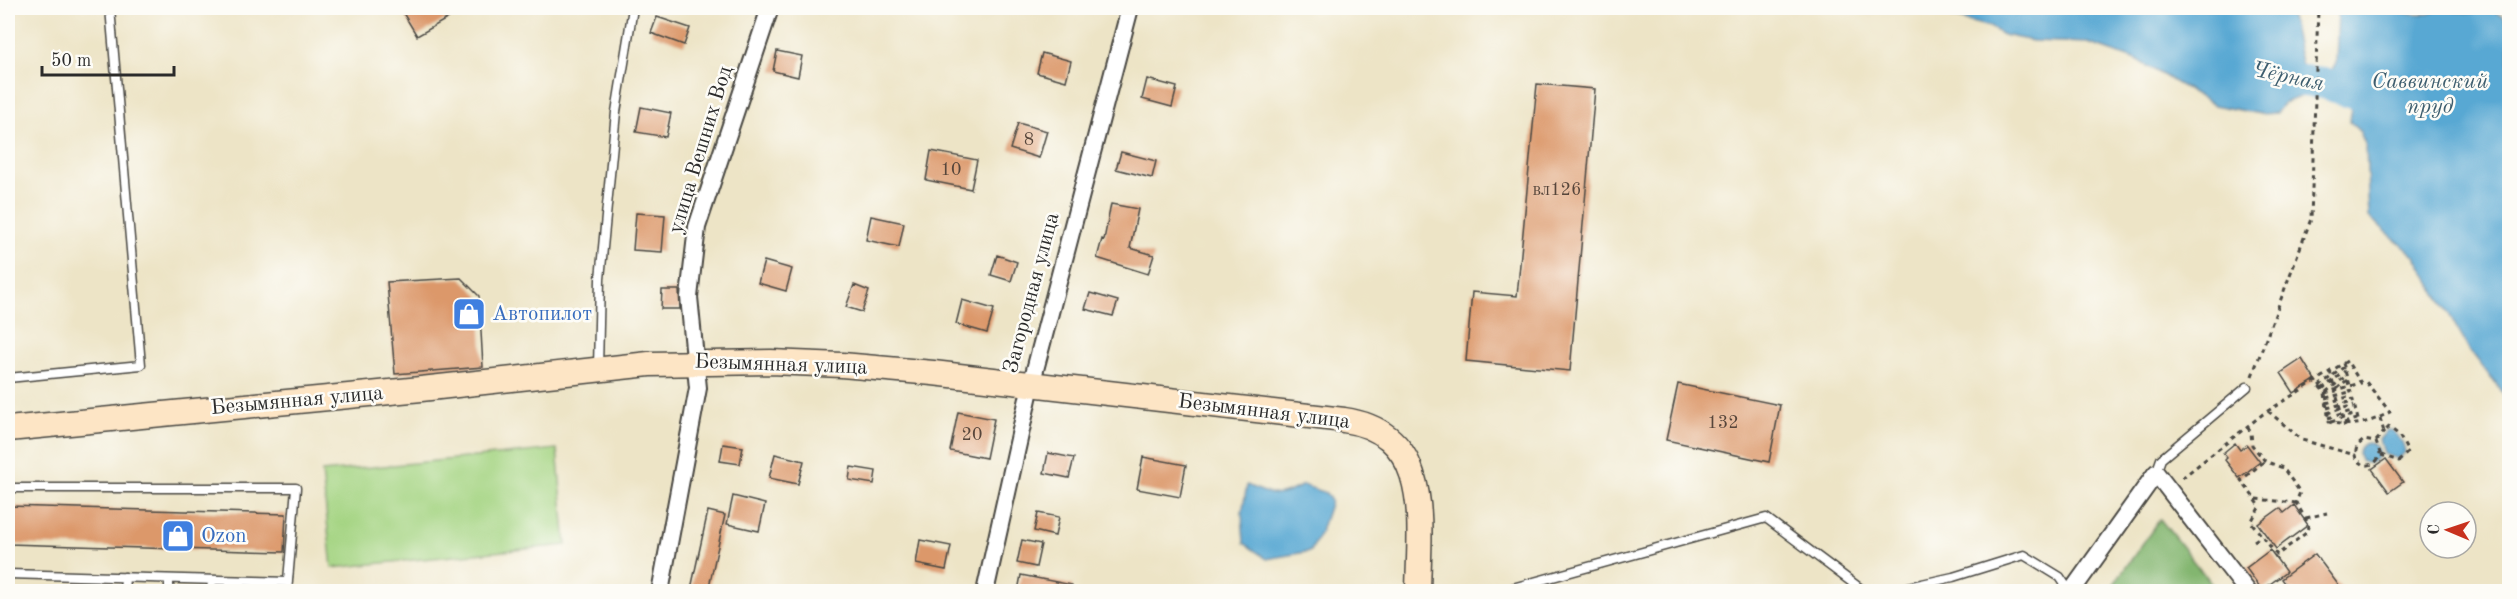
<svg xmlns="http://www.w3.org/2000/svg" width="2517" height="599" font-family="'Old Standard TT',serif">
  <rect width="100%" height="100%" fill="#fdfcf7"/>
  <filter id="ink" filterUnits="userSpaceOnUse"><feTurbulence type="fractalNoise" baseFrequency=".0167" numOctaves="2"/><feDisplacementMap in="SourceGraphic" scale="12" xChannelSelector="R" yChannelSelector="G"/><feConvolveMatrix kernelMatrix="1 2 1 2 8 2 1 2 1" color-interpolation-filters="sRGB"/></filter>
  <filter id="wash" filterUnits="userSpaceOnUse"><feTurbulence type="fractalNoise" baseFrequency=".008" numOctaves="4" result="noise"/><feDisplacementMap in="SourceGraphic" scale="24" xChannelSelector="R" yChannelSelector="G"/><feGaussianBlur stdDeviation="1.35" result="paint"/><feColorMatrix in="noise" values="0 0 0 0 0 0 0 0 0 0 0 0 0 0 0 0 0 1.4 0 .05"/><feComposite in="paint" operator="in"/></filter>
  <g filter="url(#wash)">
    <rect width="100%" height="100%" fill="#ede4c6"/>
    <!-- green -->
    <path fill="#a4d482" stroke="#688056" stroke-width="1.5" d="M557,449L566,545L332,568L322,472Z"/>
    <!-- forest -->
    <path fill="#83b670" stroke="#57704e" stroke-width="1.5" d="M2160,519L2217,591H2109Z"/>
    <!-- water -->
    <path fill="#59a8d3" stroke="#426a7f" stroke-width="1.5" d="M1918,8H2289L2302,66L2307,70L2304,95L2284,103L2276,113L2260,114L2214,105L2137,60L2088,43L2033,41L2003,35L1990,27Z
      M2338,8H2391L2404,13L2428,14L2439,10L2472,13L2491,10L2502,16L2509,26V401L2469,349L2416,257L2369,217L2366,146L2360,132L2350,122L2351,112L2349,103L2338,97H2323L2324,73L2330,72L2336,64Z
      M2387,430H2392C2399,436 2404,444 2405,453L2399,459L2383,454L2379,440Z
      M2358 453a10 10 0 1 1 20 0a10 10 0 1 1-20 0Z
      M1247,485C1273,496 1278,499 1303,485L1326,493L1331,501L1321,531L1311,551L1267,559L1244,543L1242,513Z"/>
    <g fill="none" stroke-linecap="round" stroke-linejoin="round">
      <!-- river -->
      <path stroke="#59a8d3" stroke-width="32" d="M2264,74L2282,79L2324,83L2364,97"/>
    </g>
    <g id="blocks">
      <!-- building -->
      <path fill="#dc986b" d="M400,8H466L417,36Z
        M657,17L690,28L684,45L651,33Z
        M777,51L802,56L798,77L773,71Z
        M1042,53L1071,61L1066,81L1037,73Z
        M1147,79L1177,87L1172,107L1142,99Z
        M1537,84L1595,89L1570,371L1466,361L1472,292L1517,296Z
        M641,107L671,113L666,137L636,132Z
        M1018,123L1047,131L1039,158L1010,149Z
        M931,151L977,160L971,189L926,180Z
        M1121,152L1156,161L1152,178L1116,169Z
        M1111,204L1138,209L1130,248L1154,255L1148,274L1097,258L1102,239L1104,240Z
        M636,213L665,215L662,252L633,250Z
        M871,216L904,223L899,247L866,240Z
        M997,255L1017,262L1011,281L991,275Z
        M764,261L792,269L786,291L758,283Z
        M461,278L479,296L483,367L395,374L387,282Z
        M854,285L869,291L862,312L846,307Z
        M662,290H679L680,309H661Z
        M1090,293L1118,301L1113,316L1085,309Z
        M962,300L994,309L987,333L956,324Z
        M2302,359L2315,380L2294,393L2281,373Z
        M1678,384L1780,405L1769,462L1666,440Z
        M958,412L994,419L986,458L950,451Z
        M2235,443L2240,450L2247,445L2260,462L2239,478L2225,460L2227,458L2223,453Z
        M723,444L743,447L740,464L720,461Z
        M1048,453L1074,458L1069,478L1044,473Z
        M775,454L804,461L798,484L769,478Z
        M1143,457L1186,465L1180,497L1137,489Z
        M2386,459L2403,482L2389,492L2372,469Z
        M851,467L876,471L874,484L849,480Z
        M733,496L765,504L759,531L727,524Z
        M2294,505L2308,525L2276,549L2258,524L2280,508L2284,513Z
        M8,506L286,514L284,552L8,544Z
        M708,511L725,515L708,591H703L691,589Z
        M1038,513L1059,517L1055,536L1034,531Z
        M920,540L951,546L946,570L916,564Z
        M1022,540L1041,544L1036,567L1017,563Z
        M2270,550L2286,572L2262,590L2246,568Z
        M2315,554L2343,591H2290L2281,579Z
        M1021,575L1072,585V591H1018Z"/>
    </g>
  </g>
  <g filter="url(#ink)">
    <use href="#blocks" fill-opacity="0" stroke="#484742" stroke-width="1.5"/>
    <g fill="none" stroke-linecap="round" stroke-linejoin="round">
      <defs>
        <path id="lane" d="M598,368L600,279L616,112L633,8
          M8,378L141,365L110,8
          M2156,473L2161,459L2247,387
          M8,488H296L287,592
          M8,574L288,582
          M124,592L125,577
          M169,592V579
          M211,592L212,580
          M1498,592L1766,518L1865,592
          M1886,592L1953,577L2024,555L2060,577L2070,592"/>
        <path id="street" d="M660,592L698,388L689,297L697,227L770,8
          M985,592L1031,385L1130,8
          M2071,592L2156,473L2248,592"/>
        <path id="secondary" d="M8,429L421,389L649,364L771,362L842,365L933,373L1344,420C1434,433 1419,524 1418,592"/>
      </defs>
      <!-- lane casing -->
      <use href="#lane" stroke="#484742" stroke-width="11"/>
      <!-- street casing -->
      <use href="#street" stroke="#484742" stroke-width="20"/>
      <!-- secondary casing -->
      <use href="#secondary" stroke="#484742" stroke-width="27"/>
      <!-- path -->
      <path stroke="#484742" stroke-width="3" stroke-dasharray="4.5 4.5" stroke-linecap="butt" d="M2343,363L2359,423
        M2330,371L2345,427
        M2252,376L2311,219L2318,8
        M2319,386L2344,367
        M2322,389L2345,371
        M2337,389L2347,380
        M2326,392L2346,376
        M2325,393L2361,383
        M2326,398L2350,392
        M2326,403L2352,396
        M2327,408L2353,401
        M2268,411L2302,440L2355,455L2356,459L2364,465C2373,466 2378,462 2380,453L2376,442L2364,440L2357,446L2355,455
        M2327,413L2354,405
        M2328,418L2355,410
        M2380,418L2384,432L2389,427L2399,435L2408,452L2399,461L2381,455
        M2331,422L2356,414
        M2344,423L2357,419
        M2247,427L2251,432L2252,445L2265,461L2283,468L2300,492L2296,503L2309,524L2306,533L2277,555L2251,522L2260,506L2241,480L2265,461
        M2376,441L2384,432
        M2182,478L2263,414L2347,361L2361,383L2366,382L2390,412C2371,423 2350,428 2329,422L2325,393L2315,381
        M2256,499L2296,503
        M2306,518L2327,513
        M2254,541L2262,536"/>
      <!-- lane -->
      <use href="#lane" stroke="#fff" stroke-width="8"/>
      <!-- street -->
      <use href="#street" stroke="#fff" stroke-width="16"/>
      <!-- secondary -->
      <use href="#secondary" stroke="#fde5c5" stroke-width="24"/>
    </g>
  </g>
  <!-- icons -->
  <defs>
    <symbol id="shop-square" viewBox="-11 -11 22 22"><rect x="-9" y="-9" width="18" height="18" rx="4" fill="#3f7fe0" stroke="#fdfcf7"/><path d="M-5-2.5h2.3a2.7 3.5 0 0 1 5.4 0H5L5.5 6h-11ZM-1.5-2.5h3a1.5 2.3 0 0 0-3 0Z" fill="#fff"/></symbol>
  </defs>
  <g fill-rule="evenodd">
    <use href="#shop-square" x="450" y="295" width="38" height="38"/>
    <use href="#shop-square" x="159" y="517" width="38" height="38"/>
  </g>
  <g text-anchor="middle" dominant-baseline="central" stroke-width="5" stroke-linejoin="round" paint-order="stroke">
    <!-- number labels -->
    <g font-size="18" fill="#57463b">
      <text x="1029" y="140">8</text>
      <text x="951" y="170">10</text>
      <text x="1557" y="190">вл126</text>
      <text x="1723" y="423">132</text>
      <text x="972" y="435">20</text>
    </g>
    <!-- street labels -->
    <g font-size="21" fill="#2b2b2b" stroke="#fdfcf7">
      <text transform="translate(701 150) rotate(-73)">улица Вешних Вод</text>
      <text transform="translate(1032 293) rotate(-75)">Загородная улица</text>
      <text transform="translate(781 365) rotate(2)">Безымянная улица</text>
      <text transform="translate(297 401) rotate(-5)">Безымянная улица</text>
      <text transform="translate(1264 412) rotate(7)">Безымянная улица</text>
    </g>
    <!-- shop labels -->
    <g font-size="21" fill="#366cbe" stroke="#fdfcf7" text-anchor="start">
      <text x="492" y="314">Автопилот</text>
      <text x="201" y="536">Ozon</text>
    </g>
    <!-- water labels -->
    <g font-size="22" font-style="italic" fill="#3d5d6e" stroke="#fdfcf7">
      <text transform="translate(2288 77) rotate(12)">Чёрная</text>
      <text x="2430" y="82">Саввинский<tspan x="2430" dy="25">пруд</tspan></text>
    </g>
  </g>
  <!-- margin -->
  <rect width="2517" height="599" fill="none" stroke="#fdfcf7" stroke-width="30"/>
  <!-- north arrow -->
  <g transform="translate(2448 530) rotate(272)"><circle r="28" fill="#fdfcf7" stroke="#a9a8a5" stroke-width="1.5"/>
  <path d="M0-4.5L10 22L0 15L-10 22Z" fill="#c8321e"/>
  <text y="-9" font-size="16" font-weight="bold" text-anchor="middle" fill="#2b2b2b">С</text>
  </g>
  <!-- scale -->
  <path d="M42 66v9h132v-9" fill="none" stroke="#2b2b2b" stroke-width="3"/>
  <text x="51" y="66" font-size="18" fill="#2b2b2b" stroke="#fdfcf7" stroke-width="4.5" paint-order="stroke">50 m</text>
</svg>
